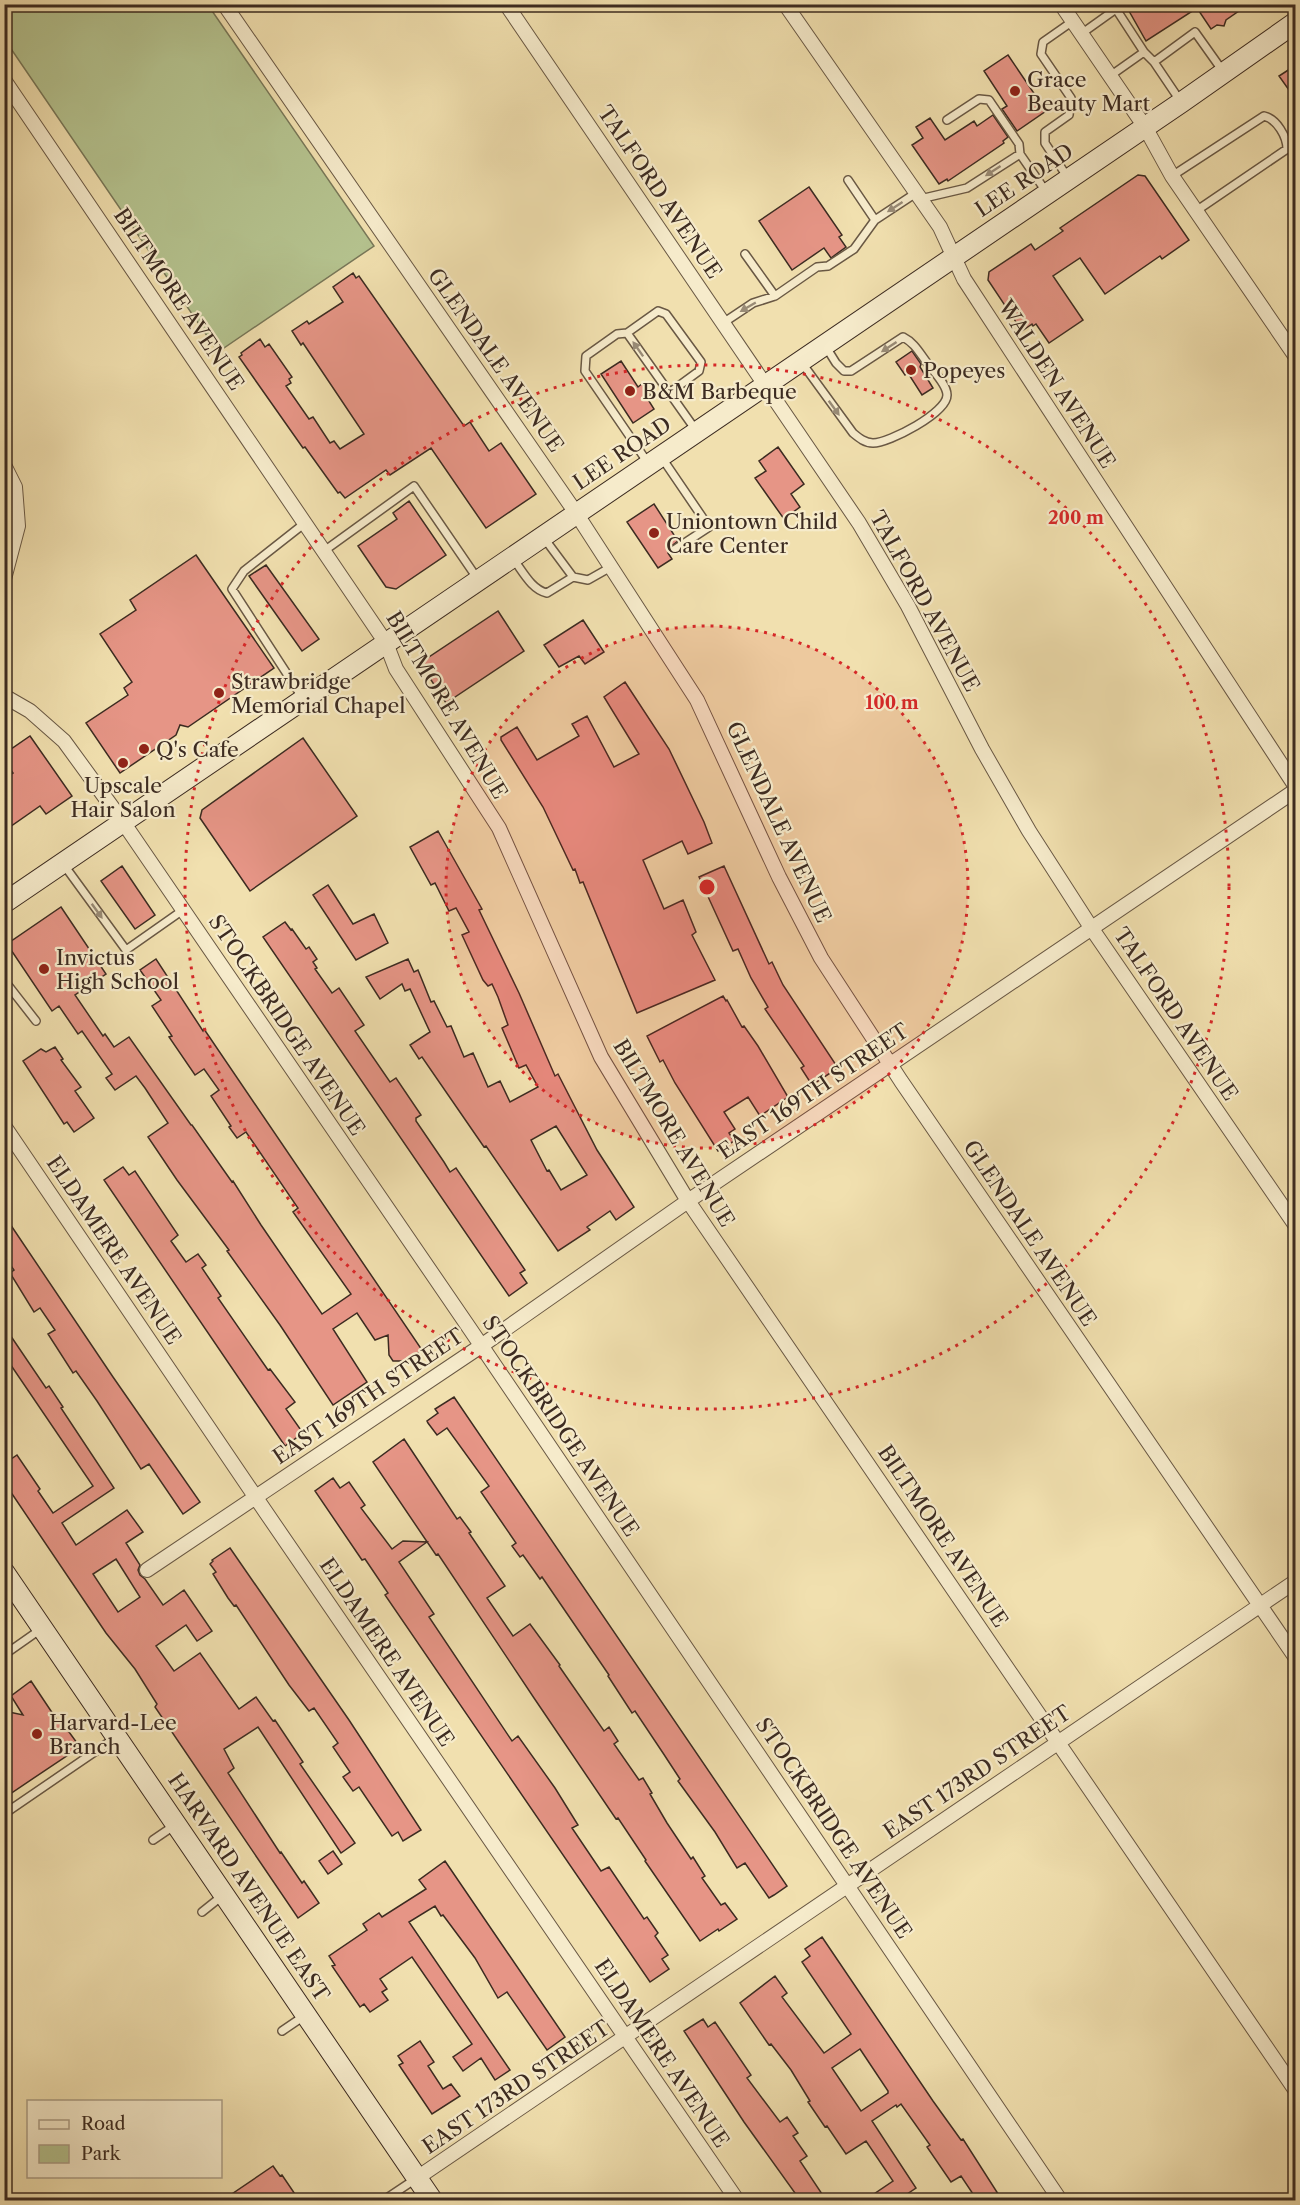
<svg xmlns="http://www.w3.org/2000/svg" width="1300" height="2205" font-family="'Libre Caslon Text',serif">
  <rect width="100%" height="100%" fill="#f1e0af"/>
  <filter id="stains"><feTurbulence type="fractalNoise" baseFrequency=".00333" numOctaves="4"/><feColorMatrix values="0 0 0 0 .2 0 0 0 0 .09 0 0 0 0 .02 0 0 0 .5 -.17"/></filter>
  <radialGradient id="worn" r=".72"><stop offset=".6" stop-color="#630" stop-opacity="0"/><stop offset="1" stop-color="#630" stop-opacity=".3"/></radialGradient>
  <!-- green -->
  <path fill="#b5c38f" stroke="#787758" stroke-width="1.5" d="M4,5H208L374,246L218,352L5,40Z"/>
  <!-- building -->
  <path fill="#e69586" stroke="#3c2b21" stroke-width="1.5" fill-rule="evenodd" d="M1138,4H1249L1226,20L1224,26L1217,25L1211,29L1197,8L1146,41L1129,11Z
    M1008,55L1046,111L1017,131L1002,109L1007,106L984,71Z
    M1296,65V100L1279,76Z
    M993,115L1008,137L1003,141L1004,143L948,181L947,179L939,184L912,145L923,138L916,127L930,118L945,140L974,121L977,126Z
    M1138,175L1145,176L1189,240L1162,259L1160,256L1105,294L1080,258L1053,276L1083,320L1049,343L1036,324L1033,326L1032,324L1022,331L988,280L989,272L1031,244L1035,250L1063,231L1060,228Z
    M809,187L842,235L839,237L846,247L831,258L824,248L792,270L759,221Z
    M353,273L356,278L359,276L464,426L470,422L489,451L501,443L536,494L486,528L431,448L390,475L386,470L345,498L340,492L338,493L305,447L303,448L239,357L242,355L241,353L260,339L265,347L269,344L292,377L289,379L291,383L286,386L309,419L313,417L330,443L334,441L340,449L364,434L303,343L301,345L292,331L307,321L309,324L343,302L333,287Z
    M912,351L921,364L920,367L933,388L922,395L908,373L905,375L896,362Z
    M621,361L638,387L643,383L651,395L647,398L654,409L633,423L601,374Z
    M778,447L804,484L791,494L800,507L784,519L755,478L766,471L759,461Z
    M409,501L446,555L396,589L386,587L358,546L397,519L393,513Z
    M654,504L678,541L669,548L668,553L672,559L658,568L627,522Z
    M196,555L274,668L188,727L180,725L176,735L120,773L86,723L128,695L124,688L132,682L100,634L136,610L130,600Z
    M266,565L319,639L302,651L249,576Z
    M498,611L524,651L446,703L420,663Z
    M583,620L604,652L585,664L579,656L559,667L544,645Z
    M625,682L669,749L704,822L712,843L688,854L682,841L643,860L664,909L683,900L696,932L692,935L715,980L637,1013L583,882L580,883L575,869L573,870L543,807L501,740V737L517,727L537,760L579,736L572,724L587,716L614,767L639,754L604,697Z
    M30,736L72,796L46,814L40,806L4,831V779L13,773L4,760V754Z
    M303,738L357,816L250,891L200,818L202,810Z
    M438,831L482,909L479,910L519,993L555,1076L558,1074L597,1150L634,1207L616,1220L610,1211L587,1227L590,1230L558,1251L486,1146L484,1147L422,1057L419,1059L410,1045L430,1032L410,989L405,991L402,984L380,999L366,977L408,959L414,972L418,970L431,1002L434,1001L447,1027L451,1026L464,1057L473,1053L488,1087L500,1081L510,1102L538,1087L526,1065L519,1068L502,1028L508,1025L498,997L492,984L488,986L483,980L462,935L469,932L456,908L449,911L435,883L431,885L410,847ZM556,1126L587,1175L561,1190L549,1170L547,1171L531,1140Z
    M122,866L155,915L135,929L101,881Z
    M724,866L769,964L772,962L783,985L838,1068L812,1085L801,1068L804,1066L765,1009L768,1007L751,978L738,949L733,951L699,877Z
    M328,885L353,924L374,914L388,943L356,960L313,895Z
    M61,907L106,974L75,995L103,1036L105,1034L114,1047L129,1037L191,1125H192L232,1182L233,1181L261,1225L322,1314L351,1294L293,1212L298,1208L246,1132L237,1138L229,1127L231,1126L211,1096L219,1090L204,1069L195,1075L169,1037L172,1036L152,1006L161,1000L140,970L156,959L203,1031L204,1029L422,1350L406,1361H393L389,1355L388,1335L375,1340L357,1313L333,1329L367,1382L333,1405L280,1325L227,1251L229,1250L177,1180L148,1137L168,1123L145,1088L136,1076L115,1090L106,1078L112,1074L82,1031L78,1034L59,1006L52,1011L7,944Z
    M285,922L291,930L292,929L306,949L309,947L317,959L313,962L317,968L315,969L332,993L339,988L364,1025L355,1031L390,1082L396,1078L421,1115L416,1118V1121L444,1162L450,1172L456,1168L525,1270L520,1273L527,1283L509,1296L263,937Z
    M723,996L726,1001L727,1000L742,1027L744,1026L758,1046L788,1097L760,1116L748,1097L724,1112L735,1129L729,1133L734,1141L718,1151L675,1083L663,1060L660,1062L647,1036Z
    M55,1047L63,1059L61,1060L81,1087L75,1091L94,1118L74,1132L67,1122L64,1124L23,1061L41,1049L46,1052Z
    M123,1167L129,1175L135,1171L178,1235L171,1241L186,1262L198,1254L206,1265L202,1268L221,1296L218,1298L268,1370L270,1369L295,1402L286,1409L303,1433L285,1446L104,1180Z
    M4,1215L113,1377L200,1502L183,1514L149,1464L141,1469L97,1401L76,1371L73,1373L48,1334L55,1330L40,1308L34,1312L10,1273L14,1270L4,1256Z
    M4,1326L46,1388L49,1386L63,1407L61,1408L114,1488L62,1523L76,1545L127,1510L143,1532L126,1543L140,1565L138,1570L140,1575L145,1579L163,1605L184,1590L212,1631L197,1641L186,1625L156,1646L174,1671L200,1653L239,1709L256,1697L273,1721L275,1720L303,1762L300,1764L355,1843L341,1853L258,1727L224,1749L234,1768L228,1773L280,1853L281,1852L302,1883L304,1881L319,1903L298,1918L155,1707L157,1704L135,1669L106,1633L4,1482V1464L17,1455L40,1489L38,1491L53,1513L93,1486L4,1355ZM116,1559L140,1597L118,1612L93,1574Z
    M454,1397L787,1886L774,1895L769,1898L745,1863L737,1868L715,1832L678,1781L680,1779L663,1753L635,1711L632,1713L608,1676L609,1675L542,1577L540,1579L523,1555L520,1557L512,1546L516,1543L481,1492L489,1486L447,1428L437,1435L428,1423L427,1421L438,1413L435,1409Z
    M404,1439L457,1519L460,1517L471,1532L469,1533L505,1586L487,1598L513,1636L530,1624L560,1665L559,1666L604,1731L609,1727L618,1741L614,1744L639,1780L643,1778L652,1793L650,1794L667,1823L691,1859L693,1857L705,1876L702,1878L721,1905L725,1903L737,1919L719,1931L718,1929L700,1941L645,1861L646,1860L618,1818L616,1819L534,1698L438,1554L436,1555L373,1462Z
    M333,1478L340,1488L349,1482L365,1505L361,1508L392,1549L403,1541L427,1542L399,1562L434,1614L429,1617L512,1741L518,1736L555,1788L578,1825L572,1828L601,1871L609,1867L644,1919L647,1917L658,1933L655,1936L668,1955L662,1959L669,1969L650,1982L385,1595L388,1593L365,1559L362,1560L315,1491Z
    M230,1548L349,1720L421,1830L403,1841L398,1832L392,1836L359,1787L353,1791L343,1777L350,1772L333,1747L338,1743L314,1708L309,1711L289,1685L236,1605L234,1606L228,1598L213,1574L216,1572L210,1564L213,1561L212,1560Z
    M31,1681L57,1720L61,1721L80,1747L4,1798V1711L23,1715L11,1696Z
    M333,1851L342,1864L328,1874L319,1861Z
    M445,1861L565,2037L547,2050L507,1992L498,1998L475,1958L443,1915L441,1916L435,1906L409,1922L510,2070L495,2080L481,2058L463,2071L453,2057L472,2044L412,1957L380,1979L387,1989L382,1992L388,2000L370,2012L364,2004L360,2007L332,1966L335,1965L329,1956L367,1930L363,1924L379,1913L382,1917L426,1889L419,1880Z
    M822,1937L933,2101L961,2140L963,2139L1002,2200H977L961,2176L951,2182L927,2147L930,2145L901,2104L897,2107L896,2105L872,2121L916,2188L898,2200H865L893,2181L866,2141L846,2154L827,2126L825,2127L808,2102L810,2101L791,2070L771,2044L769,2045L740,2003L775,1976L787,1993L782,1997L824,2053L851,2034L802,1962L810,1956L805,1949ZM860,2049L888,2091V2093L861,2111L832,2068Z
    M703,2019L708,2027L715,2022L751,2075L747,2078L780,2122L787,2117L798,2133L793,2136L807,2156L800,2161L826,2200H800L744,2122L684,2031Z
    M420,2041L434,2062L428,2066L443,2089L451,2084L460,2096L432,2114L399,2065L403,2063L398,2056Z
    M273,2166L280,2176L282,2175L299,2200H223Z"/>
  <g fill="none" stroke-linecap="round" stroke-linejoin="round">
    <defs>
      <path id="service" d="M1116,9L1144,52L1154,62
        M1081,34L1123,4
        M1110,76L1144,52
        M1181,102L1154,62L1195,32L1222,70
        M947,120L979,99L989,100L1019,144L1020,154
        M1172,176L1264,116C1277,119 1287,137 1287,149L1196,211
        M1068,178L1045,143V132L1069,115L1071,98L1041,54L1043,42L1073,21
        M848,180L875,220
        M920,199L967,188L1020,154L1047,193
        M745,254L775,296
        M723,323L753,303L775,296L817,267L828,266L854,249L875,220L916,193
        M627,333L658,311L666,314L701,362L699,371L669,393
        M802,363L853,433C859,438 865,443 873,443C889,443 947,413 947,395C947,385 934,372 928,364C920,354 915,343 903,337L851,371H844L836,363L826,347
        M662,458L709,527L674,550
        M648,463L585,371L586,356L617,334L627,333L695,429
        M544,538L573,577
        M324,551L414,486L477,578
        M514,560C523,572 532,590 547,593L573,577L588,580L611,567
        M302,697L232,589L244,571L305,523
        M64,865L126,950L183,910
        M4,980L36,1021
        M4,1655L41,1629
        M4,1814L115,1738
        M153,1840L175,1825
        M202,1912L222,1896
        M282,2031L304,2016
        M384,2200L414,2180"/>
      <path id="minor" d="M224,4L576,513L697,700L779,877L821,958L901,1081L1296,1658
        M506,4L859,523L908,606L982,749L1029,831L1092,929L1296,1226
        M785,4L940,227L964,279L1296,787
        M1061,4L1145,127L1172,176L1296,357
        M4,80L386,643L396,669L499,828L601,1057L688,1201L1296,2091
        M4,465L15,487L18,526L4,579
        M4,696L30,711L64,741L123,822L470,1329L1060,2200
        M4,1126L265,1511L737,2200
        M147,1570L481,1346L688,1201L1296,790
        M417,2178L1296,1581"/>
      <path id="secondary" d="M4,903L1182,102L1296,22
        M4,1572L432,2200"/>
    </defs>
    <!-- service casing -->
    <use href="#service" stroke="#695844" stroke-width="10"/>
    <!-- minor casing -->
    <use href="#minor" stroke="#695844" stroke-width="16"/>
    <!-- secondary casing -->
    <use href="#secondary" stroke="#3c2b21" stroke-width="22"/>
    <!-- service -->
    <use href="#service" stroke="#f6ebcb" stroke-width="7"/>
    <!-- minor -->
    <use href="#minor" stroke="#f6ebcb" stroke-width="14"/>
    <!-- secondary -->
    <use href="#secondary" stroke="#f6ebcb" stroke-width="20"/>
  </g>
  <!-- one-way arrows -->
  <defs><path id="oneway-solid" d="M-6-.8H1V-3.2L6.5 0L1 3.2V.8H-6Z" transform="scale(1.5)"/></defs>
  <g fill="#998b76">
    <use href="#oneway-solid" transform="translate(993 171) rotate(147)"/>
    <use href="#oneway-solid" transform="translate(895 207) rotate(147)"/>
    <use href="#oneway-solid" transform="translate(748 307) rotate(150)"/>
    <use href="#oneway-solid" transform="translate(889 347) rotate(147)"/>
    <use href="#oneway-solid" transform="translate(638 349) rotate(-125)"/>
    <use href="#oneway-solid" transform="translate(834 408) rotate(54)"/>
    <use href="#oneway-solid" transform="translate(97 911) rotate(54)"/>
  </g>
  <!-- distance rings -->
  <circle cx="707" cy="887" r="261" fill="#d62828" fill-opacity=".12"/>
  <g fill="none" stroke="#d62828" stroke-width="3" stroke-dasharray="3 6">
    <circle cx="707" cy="887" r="261"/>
    <circle cx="707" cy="887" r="522"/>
  </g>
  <!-- markers -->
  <g fill="#8f2418" stroke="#f6ebcb" stroke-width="2">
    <circle cx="1015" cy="91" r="6"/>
    <circle cx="911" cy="370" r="6"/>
    <circle cx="630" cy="391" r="6"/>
    <circle cx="654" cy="533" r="6"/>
    <circle cx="219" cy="693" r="6"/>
    <circle cx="144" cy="749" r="6"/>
    <circle cx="123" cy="763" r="6"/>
    <circle cx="44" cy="969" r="6"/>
    <circle cx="37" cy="1734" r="6"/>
  </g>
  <g text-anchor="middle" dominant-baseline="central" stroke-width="4.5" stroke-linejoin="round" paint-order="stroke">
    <!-- poi labels -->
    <g font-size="21" fill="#3c2b21" stroke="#f6ebcb" text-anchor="start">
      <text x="1027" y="79">Grace<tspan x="1027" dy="24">Beauty Mart</tspan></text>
      <text x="923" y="370">Popeyes</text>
      <text x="642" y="391">B&amp;M Barbeque</text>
      <text x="666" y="521">Uniontown Child<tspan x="666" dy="24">Care Center</tspan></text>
      <text x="231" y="681">Strawbridge<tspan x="231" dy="24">Memorial Chapel</tspan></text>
      <text x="156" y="749">Q's Cafe</text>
      <text x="123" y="785" text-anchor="middle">Upscale<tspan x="123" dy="24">Hair Salon</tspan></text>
      <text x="56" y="957">Invictus<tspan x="56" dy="24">High School</tspan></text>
      <text x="49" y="1722">Harvard-Lee<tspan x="49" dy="24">Branch</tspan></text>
    </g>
    <!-- street labels -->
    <g font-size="21" fill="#3c2b21" stroke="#f6ebcb">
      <text transform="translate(1024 180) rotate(-34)">LEE ROAD</text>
      <text transform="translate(660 192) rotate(56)">TALFORD AVENUE</text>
      <text transform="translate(179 299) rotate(56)">BILTMORE AVENUE</text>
      <text transform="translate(496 360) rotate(55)">GLENDALE AVENUE</text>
      <text transform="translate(1057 384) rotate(57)">WALDEN AVENUE</text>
      <text transform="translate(622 453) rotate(-34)">LEE ROAD</text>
      <text transform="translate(925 601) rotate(61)">TALFORD AVENUE</text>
      <text transform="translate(447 705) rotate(59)">BILTMORE AVENUE</text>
      <text transform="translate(779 822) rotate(65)">GLENDALE AVENUE</text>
      <text transform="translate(1176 1014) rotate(56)">TALFORD AVENUE</text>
      <text transform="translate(287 1025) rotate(56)">STOCKBRIDGE AVENUE</text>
      <text transform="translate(813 1091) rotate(-34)">EAST 169TH STREET</text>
      <text transform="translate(674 1133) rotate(59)">BILTMORE AVENUE</text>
      <text transform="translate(1030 1233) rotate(56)">GLENDALE AVENUE</text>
      <text transform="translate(114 1250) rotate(56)">ELDAMERE AVENUE</text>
      <text transform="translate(368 1396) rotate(-34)">EAST 169TH STREET</text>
      <text transform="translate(561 1426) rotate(56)">STOCKBRIDGE AVENUE</text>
      <text transform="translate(943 1536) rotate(56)">BILTMORE AVENUE</text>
      <text transform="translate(387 1652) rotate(56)">ELDAMERE AVENUE</text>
      <text transform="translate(977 1772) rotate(-34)">EAST 173RD STREET</text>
      <text transform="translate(834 1828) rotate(56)">STOCKBRIDGE AVENUE</text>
      <text transform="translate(249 1887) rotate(56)">HARVARD AVENUE EAST</text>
      <text transform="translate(662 2053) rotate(56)">ELDAMERE AVENUE</text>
      <text transform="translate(516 2087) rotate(-34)">EAST 173RD STREET</text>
    </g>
  </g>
  <circle cx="707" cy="887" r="9" fill="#d62828" stroke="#f6ebcb" stroke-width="3"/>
  <g font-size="18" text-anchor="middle" font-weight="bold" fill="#d62828" stroke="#f6ebcb" stroke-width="4.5" stroke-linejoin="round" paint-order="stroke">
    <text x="1076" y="524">200 m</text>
    <text x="892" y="709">100 m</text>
  </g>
  <!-- margin -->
  <rect width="1300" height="2205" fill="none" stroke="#f1e0af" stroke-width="24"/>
  <rect x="6" y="6" width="1288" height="2193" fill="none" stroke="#3c2b21" stroke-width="3"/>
  <rect x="12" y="12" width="1276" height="2181" fill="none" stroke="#3c2b21" stroke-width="1.5"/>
  <!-- legend -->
  <rect x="27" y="2100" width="195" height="78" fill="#f6ebcb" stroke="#ac9e87" stroke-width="1.5"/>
  <rect x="39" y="2120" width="30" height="9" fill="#f6ebcb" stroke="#ac9e87" stroke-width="1.5"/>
  <text x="81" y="2130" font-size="18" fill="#3c2b21">Road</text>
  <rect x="39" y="2145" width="30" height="18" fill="#b5c38f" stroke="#ac9e87" stroke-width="1.5"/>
  <text x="81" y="2160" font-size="18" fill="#3c2b21">Park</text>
  <rect width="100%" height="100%" filter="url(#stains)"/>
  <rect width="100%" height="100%" fill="url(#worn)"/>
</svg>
